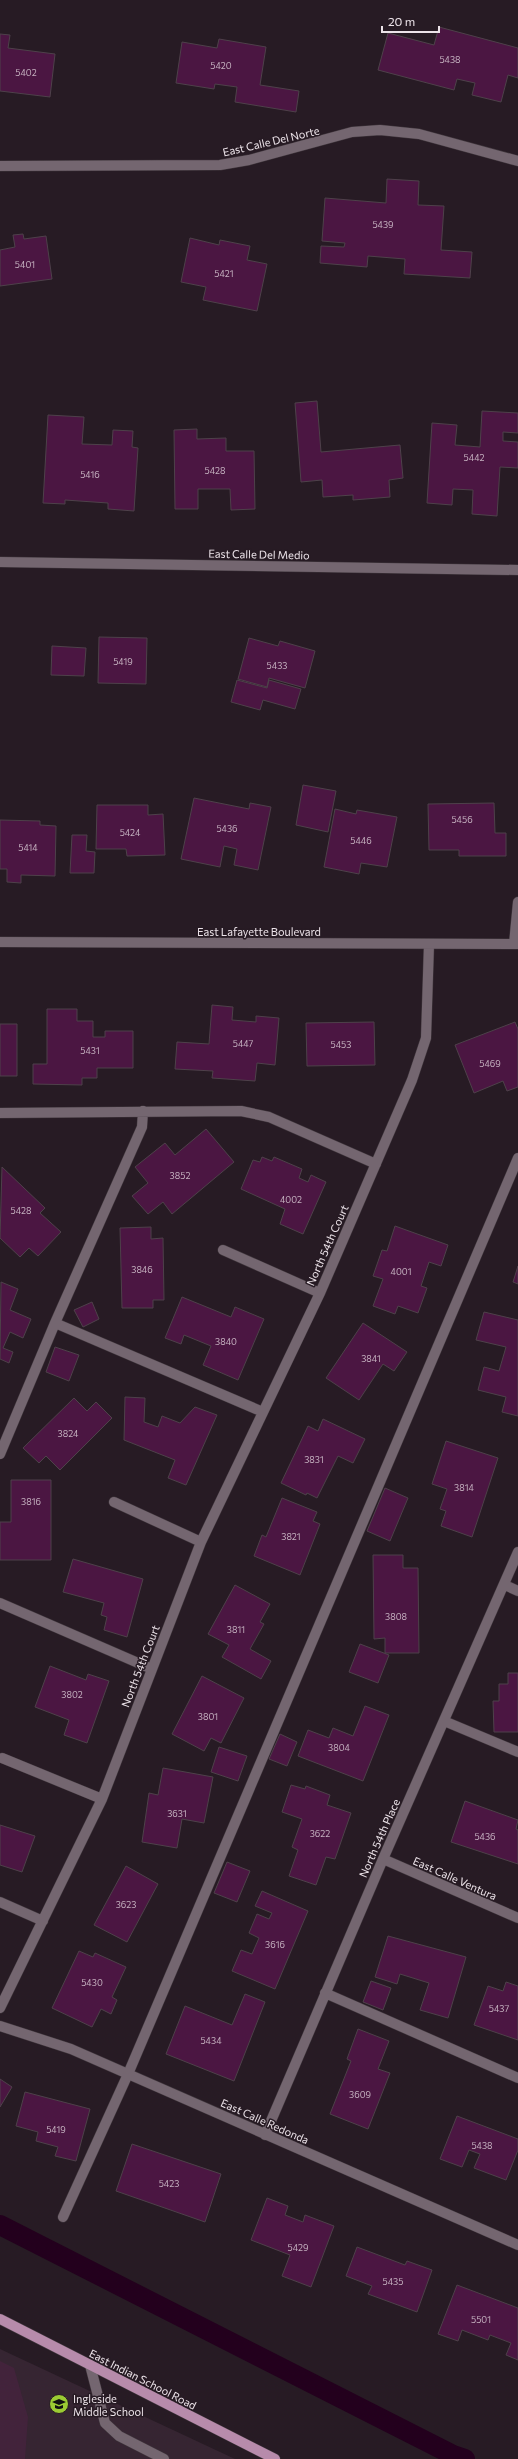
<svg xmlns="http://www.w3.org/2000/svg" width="518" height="2459" font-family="Commissioner,sans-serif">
  <rect width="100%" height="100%" fill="#271b24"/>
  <!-- built -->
  <path fill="#362532" d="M0,2349L235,2459H0Z"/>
  <!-- green -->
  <path fill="#42233b" d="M0,2361L14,2368L28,2417L25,2459H0Z"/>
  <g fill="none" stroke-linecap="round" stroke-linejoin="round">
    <!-- canal -->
    <path stroke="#23001d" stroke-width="20" d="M0,2225L453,2455L465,2459"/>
  </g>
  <!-- building -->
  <path fill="#4b1642" stroke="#4e414a" d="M439,27L518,48V78L508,75L501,102L472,95L475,83L457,79L454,90L378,70L388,33L434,45Z
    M0,34L10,35L8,48L55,54L50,97L0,91Z
    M219,39L266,47L260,85L299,91L296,112L235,102L237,87L215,84L214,89L176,83L182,42L217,48Z
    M387,179L419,181L418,205L444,206L441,250L472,252L470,278L404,274L405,259L368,256L367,267L320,263L321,246L344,247L345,243L322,241L325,198L386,203Z
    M23,234L24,239L46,236L52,279L0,286V250L15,247L13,235Z
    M190,238L219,245L220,240L250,246L247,260L267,264L257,311L203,300L206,287L181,282Z
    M317,401L321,452L400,445L403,478L389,480L390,497L353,500V495L323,497L322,480L301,482L295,403Z
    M482,411L518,413V433L503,432V441L518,442V468L500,467L497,516L472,514L473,490L453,489L452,505L427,503L432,423L457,425L455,445L480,447Z
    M48,415L84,417L82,444L112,445L113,430L133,431L132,447L138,448L134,511L108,509V503L65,500V504L43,503Z
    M197,429V439L226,438V451H254L255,509L231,510L230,489H198V509H175L174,430Z
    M99,637L147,638L146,684L98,683Z
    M249,638L278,646L280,641L315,651L305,688L269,678L267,687L238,679Z
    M52,646L86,648L84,676L51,675Z
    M237,680L267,688L269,680L301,689L295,709L263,700L260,710L231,702Z
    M303,785L336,791L328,832L296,825Z
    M194,798L249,809L250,803L271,807L258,870L234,865L237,849L224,846L220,867L181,859Z
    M494,803L495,833H506V856H459V850H429L428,804Z
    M97,805H148V815L163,814L165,855L127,856L126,849H96Z
    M335,809L356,814L357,810L397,817L387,867L361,863L359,874L324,867Z
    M0,820L40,821V825L56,826L55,876L21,875V883L7,882V869H0Z
    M72,835H87L86,851L95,852L94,873H70Z
    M212,1005L233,1007L232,1020L256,1022V1016L279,1018L275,1065L257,1063L255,1081L212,1078L213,1071L175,1069L177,1042L209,1044Z
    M47,1009H77V1021H93V1037H105V1031H133V1068H97V1078H82V1085L33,1084V1064H47Z
    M374,1022L375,1065L307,1066L306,1023Z
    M515,1022L518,1029V1087L507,1091L503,1081L474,1093L455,1045Z
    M0,1024H17V1076H0Z
    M206,1129L234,1162L172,1214L163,1202L148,1214L132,1196L148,1183L135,1167L165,1143L175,1155Z
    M262,1157L272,1161L274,1157L302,1169L299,1178L308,1182L311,1175L326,1182L303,1234L280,1224L285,1209L241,1189L253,1160L260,1162Z
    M2,1167L45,1208L40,1213L61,1232L38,1256L29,1248L20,1257L0,1238Z
    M395,1226L448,1245L441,1266L429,1262L421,1286L427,1288L418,1313L398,1306L395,1314L373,1306L383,1279L373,1276L382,1250L387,1251Z
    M151,1227V1239L163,1238L164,1300H153V1308H122L120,1228Z
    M518,1266V1284L513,1282Z
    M1,1282L18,1289L10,1310L31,1319L23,1338L10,1332L3,1348L13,1352L9,1363L0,1359Z
    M182,1297L231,1317L235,1307L264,1319L238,1380L203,1365L211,1346L184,1335L181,1344L165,1338Z
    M92,1302L99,1319L83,1327L74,1310Z
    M484,1312L518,1320V1416L502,1412L506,1397L478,1390L484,1367L499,1371L506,1347L476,1340Z
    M363,1323L407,1352L394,1371L383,1364L359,1400L326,1378Z
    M55,1347L79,1355L69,1381L46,1372Z
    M125,1397L145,1398L144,1422L158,1427L162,1416L180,1423L195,1407L217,1415L186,1485L168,1478L175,1460L124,1440Z
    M74,1398L87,1411L96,1402L112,1418L60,1470L46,1456L39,1463L23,1448Z
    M323,1419L365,1439L353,1463L338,1456L317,1498L307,1493L306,1495L281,1483L308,1426L318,1431Z
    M446,1441L498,1458L472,1537L441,1526L446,1511L440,1509L447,1489L432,1484Z
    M11,1480H51V1560H0V1522H11Z
    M385,1488L408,1498L390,1541L367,1531Z
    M282,1498L317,1512L313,1521L320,1524L300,1575L254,1556L262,1535L266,1537Z
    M373,1555H403V1568H418L419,1653H385V1638L374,1639Z
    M73,1559L143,1579L127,1637L104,1630L107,1617L101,1615L104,1603L63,1592Z
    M235,1585L270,1604L260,1622L264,1624L250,1649L271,1661L261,1679L222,1657L229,1645L208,1634Z
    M360,1644L389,1655L378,1683L349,1672Z
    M50,1666L86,1680L88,1674L109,1681L87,1743L64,1735L69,1720L35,1707Z
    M508,1673H518V1732H494L493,1701H499V1684H508Z
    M202,1676L244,1698L221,1743L211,1738L204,1751L172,1734Z
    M365,1706L389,1715L363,1781L298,1756L308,1730L329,1738L333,1728L353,1736Z
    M280,1734L297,1742L287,1766L269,1759Z
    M219,1747L247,1756L238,1781L211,1772Z
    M163,1768L213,1777L204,1823L182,1819L177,1848L142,1842L149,1793L158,1795Z
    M291,1785L305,1789L306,1786L330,1795L327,1805L351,1813L335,1859L326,1857L316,1885L289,1876L298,1850L292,1847L302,1819L282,1812Z
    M465,1801L518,1820L516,1829L518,1830V1864L451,1842Z
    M0,1825L35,1836L22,1872L0,1865Z
    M227,1862L250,1871L237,1902L214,1893Z
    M126,1866L158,1884L127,1942L94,1925Z
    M262,1891L308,1911L275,1989L232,1971L241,1950L252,1954L259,1938L249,1933L257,1914L269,1919L272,1913L255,1906Z
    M388,1936L466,1957L448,2018L420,2010L429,1983L400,1974L397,1984L375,1977Z
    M79,1951L93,1957L95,1953L126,1967L112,1997L117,2000L111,2014L101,2009L92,2027L52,2008Z
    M371,1981L391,1988L383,2010L363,2002Z
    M506,1982L518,1986V2040L474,2025L488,1986L503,1991Z
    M245,1994L265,2002L234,2081L166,2054L185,2006L232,2025Z
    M358,2029L389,2041L378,2069L390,2073L368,2129L330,2114L351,2061L347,2059Z
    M0,2079L12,2087L0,2107Z
    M25,2092L90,2109L76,2161L55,2156L58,2147L36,2141L38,2132L16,2126Z
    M457,2116L518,2139V2150L506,2180L474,2168L480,2154L469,2150L462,2167L440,2159Z
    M132,2144L221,2174L205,2222L116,2191Z
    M267,2198L288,2206L285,2215L303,2222L305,2215L334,2226L311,2287L282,2276L290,2255L251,2240Z
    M357,2247L405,2265L407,2261L432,2270L417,2312L368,2294L372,2286L346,2276Z
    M457,2285L518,2308V2360L506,2355L511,2343L490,2335L488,2340L462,2330L458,2341L438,2334Z"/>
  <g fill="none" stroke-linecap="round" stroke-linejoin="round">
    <defs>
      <path id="minor" d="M0,166L220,165L249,160L352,132L380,130L419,134L518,161
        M0,562L518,570
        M0,942L518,944
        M514,944L518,902
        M0,1113L241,1111L269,1117L376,1164
        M223,1250L320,1293
        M55,1323L263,1412
        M0,1454L55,1323L142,1127L143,1111
        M114,1502L201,1542
        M505,1585L518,1591
        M0,1603L152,1669
        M444,1721L518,1752
        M2,1758L102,1799
        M383,1859L518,1918
        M0,1902L43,1921
        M325,1993L518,2078
        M0,2008L102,1799L201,1542L320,1293L412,1080L426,1038L429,944
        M0,2026L71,2049L518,2245
        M265,2135L383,1859L518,1552
        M63,2217L128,2074L518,1158
        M90,2365L105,2423L119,2436L164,2459"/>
      <path id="major" d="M0,2319L275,2459"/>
    </defs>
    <!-- minor casing -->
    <use href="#minor" stroke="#40373d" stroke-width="11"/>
    <!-- major casing -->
    <use href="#major" stroke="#40373d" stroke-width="11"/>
    <!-- minor -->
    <use href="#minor" stroke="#746670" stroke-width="10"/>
    <!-- major -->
    <use href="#major" stroke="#b78bab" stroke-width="10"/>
  </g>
  <!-- icons -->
  <defs>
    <symbol id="school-disc" viewBox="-11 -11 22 22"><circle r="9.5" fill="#9bcb33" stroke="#271b24"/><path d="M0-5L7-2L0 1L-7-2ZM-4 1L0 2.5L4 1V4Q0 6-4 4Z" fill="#111"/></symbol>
  </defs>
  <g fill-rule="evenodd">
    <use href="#school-disc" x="48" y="2393" width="22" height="22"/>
  </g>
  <g text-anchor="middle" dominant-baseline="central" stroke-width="3" stroke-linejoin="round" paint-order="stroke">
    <!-- number labels -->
    <g font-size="9" fill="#c4b0bf">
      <text x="450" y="59">5438</text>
      <text x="221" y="65">5420</text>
      <text x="26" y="72">5402</text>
      <text x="383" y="224">5439</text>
      <text x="25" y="264">5401</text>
      <text x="224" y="273">5421</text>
      <text x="474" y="457">5442</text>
      <text x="215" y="470">5428</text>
      <text x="90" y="474">5416</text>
      <text x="123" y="661">5419</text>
      <text x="277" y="665">5433</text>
      <text x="462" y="819">5456</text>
      <text x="227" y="828">5436</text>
      <text x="130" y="832">5424</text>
      <text x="361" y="840">5446</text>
      <text x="28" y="847">5414</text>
      <text x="243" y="1043">5447</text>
      <text x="341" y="1044">5453</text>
      <text x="90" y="1050">5431</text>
      <text x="490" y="1063">5469</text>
      <text x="180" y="1175">3852</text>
      <text x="291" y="1199">4002</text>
      <text x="21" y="1210">5428</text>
      <text x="142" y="1269">3846</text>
      <text x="401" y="1271">4001</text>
      <text x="226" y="1341">3840</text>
      <text x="371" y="1358">3841</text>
      <text x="68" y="1433">3824</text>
      <text x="314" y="1459">3831</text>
      <text x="464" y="1487">3814</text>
      <text x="31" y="1501">3816</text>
      <text x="291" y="1536">3821</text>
      <text x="396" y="1616">3808</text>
      <text x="236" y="1629">3811</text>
      <text x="72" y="1694">3802</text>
      <text x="208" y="1716">3801</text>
      <text x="339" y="1747">3804</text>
      <text x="177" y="1813">3631</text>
      <text x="320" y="1833">3622</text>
      <text x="485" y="1836">5436</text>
      <text x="126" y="1904">3623</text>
      <text x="275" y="1944">3616</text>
      <text x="92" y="1982">5430</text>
      <text x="499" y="2008">5437</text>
      <text x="211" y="2040">5434</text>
      <text x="360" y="2094">3609</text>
      <text x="56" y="2129">5419</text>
      <text x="482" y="2145">5438</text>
      <text x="169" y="2183">5423</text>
      <text x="298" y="2247">5429</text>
      <text x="393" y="2281">5435</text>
      <text x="481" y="2319">5501</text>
    </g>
    <!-- street labels -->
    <g font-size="11" fill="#ece3e9" stroke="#271b24">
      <text transform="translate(271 141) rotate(-13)">East Calle Del Norte</text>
      <text transform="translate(259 554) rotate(1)">East Calle Del Medio</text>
      <text x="259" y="931">East Lafayette Boulevard</text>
      <text transform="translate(327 1245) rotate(-66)">North 54th Court</text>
      <text transform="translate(140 1666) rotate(-69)">North 54th Court</text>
      <text transform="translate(379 1838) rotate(-66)">North 54th Place</text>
      <text transform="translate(455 1878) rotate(24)">East Calle Ventura</text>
      <text transform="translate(265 2121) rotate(24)">East Calle Redonda</text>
      <text transform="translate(143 2379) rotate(27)">East Indian School Road</text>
    </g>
    <!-- poi labels -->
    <g font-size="11" fill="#ece3e9" stroke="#271b24" text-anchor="start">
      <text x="73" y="2398">Ingleside<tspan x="73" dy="13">Middle School</tspan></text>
    </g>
  </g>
  <!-- scale -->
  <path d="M382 26v6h57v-6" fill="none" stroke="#ece3e9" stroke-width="2"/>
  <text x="388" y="26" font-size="12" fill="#ece3e9" stroke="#271b24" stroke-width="3" paint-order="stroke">20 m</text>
</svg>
